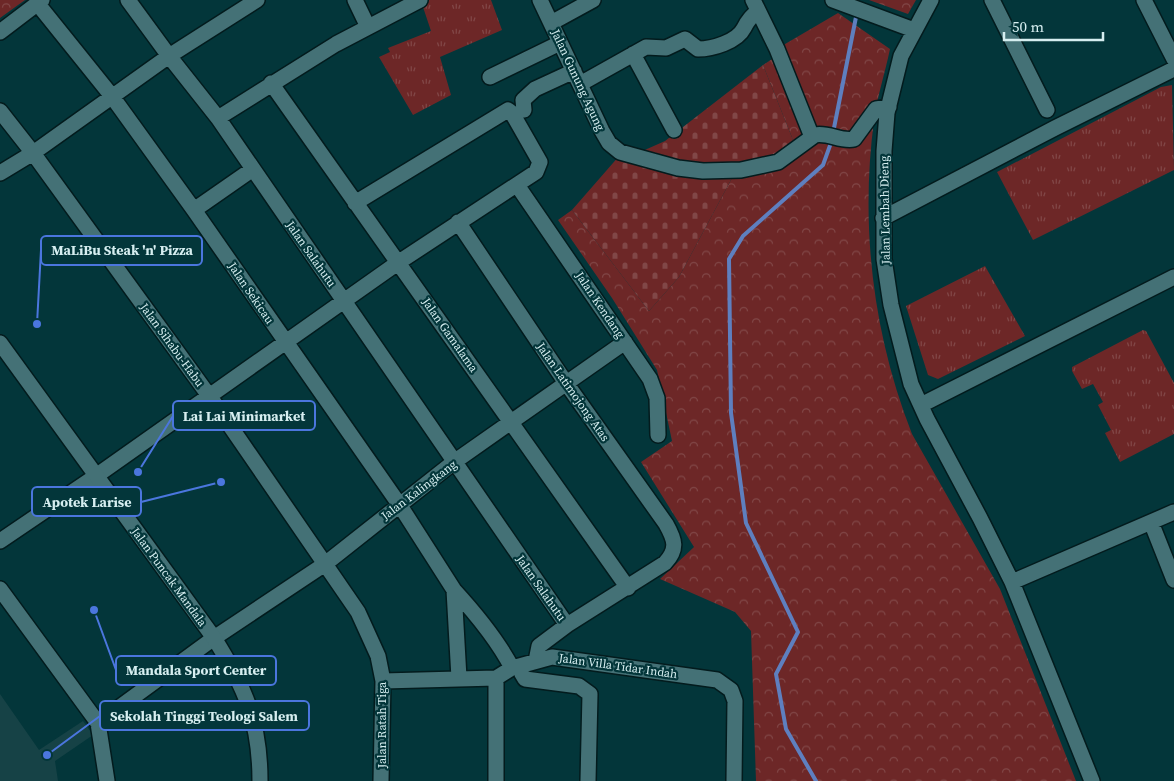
<svg xmlns="http://www.w3.org/2000/svg" width="1174" height="781" font-family="'Source Serif 4',serif">
  <defs>
    <pattern id="grass-tufts" width="24" height="20" patternUnits="userSpaceOnUse" patternTransform="scale(1.25)"><rect width="24" height="20" fill="#6d2727"/><path d="M3 7l-1-3M5 7V3M7 7l1-3M15 17l-1-3M17 17v-4M19 17l1-3" fill="none" stroke="#814747"/></pattern>
    <pattern id="forest-crowns" width="20" height="18" patternUnits="userSpaceOnUse" patternTransform="scale(1.25)"><rect width="20" height="18" fill="#6d2727"/><path d="M2 6a3 3 0 1 1 6 0M12 15a3 3 0 1 1 6 0" fill="none" stroke="#814747"/></pattern>
    <pattern id="cemetery-stones" width="16" height="16" patternUnits="userSpaceOnUse" patternTransform="scale(1.25)"><rect width="16" height="16" fill="#6d2727"/><path d="M2 7V4a2 2 0 0 1 4 0v3zM10 15v-3a2 2 0 0 1 4 0v3z" fill="#814747"/></pattern>
  </defs>
  <rect width="100%" height="100%" fill="#03363a"/>
  <!-- built -->
  <path fill="#164246" d="M0,694L39,750L83,721L93,735L55,761L58,781H0Z"/>
  <!-- grass -->
  <path fill="url(#grass-tufts)" d="M429,0H491L502,30L440,57L451,95L413,115L379,57L390,52L388,48L431,31L422,4Z
    M1172,85L1174,170L1033,240L997,172L1161,87Z
    M985,266L1025,336L938,379L928,375L906,306Z
    M1143,330L1146,331L1174,383V434L1120,462L1105,433L1111,430L1098,405L1103,402L1093,384L1082,389L1072,371V367Z"/>
  <!-- forest -->
  <path fill="url(#forest-crowns)" d="M0,0H25L0,18Z
    M869,0H916L908,14Z
    M838,13L890,49C885,73 877,97 874,120C860,227 873,334 912,434L1000,589L1076,781H756L751,631L735,612L660,579L694,547L641,462L672,441L657,370L612,298L558,220L572,210L649,311L679,277L732,178L768,169L795,145L763,65L783,52L780,47Z"/>
  <!-- cemetery -->
  <path fill="url(#cemetery-stones)" d="M763,65L795,145L774,159L700,167L638,153L665,141Z
    M620,155C656,173 692,177 732,178L679,277L649,311L572,210Z"/>
  <g fill="none" stroke-linecap="round" stroke-linejoin="round">
    <!-- stream -->
    <path stroke="#5e7fbf" stroke-width="4" d="M833,133L857,12
      M816,781L786,729L776,674L798,632L746,523L731,413L729,259L743,236L823,165L832,140"/>
    <defs>
      <path id="street" d="M128,0L169,56L257,0
        M355,0L368,27
        M540,0L602,131L609,143L620,152L678,168L703,171L741,170L778,162L815,135C828,132 841,142 854,139L876,109L889,107
        M753,0L777,49L812,137
        M833,0L914,30
        M931,0L901,56L887,113L884,151V259L891,305L911,384L927,419L980,518L1012,582L1092,781
        M992,0L1047,110
        M1144,0L1174,59
        M37,3L111,95L194,210L399,504L454,590
        M551,23L593,0
        M0,32L42,0
        M633,54L674,130
        M490,77L560,43
        M271,83L628,588
        M580,84L646,47L666,48L685,39L698,49C712,49 737,42 744,28C748,20 751,17 758,11
        M524,110L523,100L535,89L574,71
        M0,111L33,153L215,404L358,612L378,656L383,681L381,781
        M218,118L336,44L420,0
        M0,173L33,153L169,56L218,118L567,625
        M517,185L650,379L657,398L658,435
        M194,210L253,169
        M883,218L1055,128L1174,69
        M458,222L566,383L666,524C675,540 678,549 665,563L567,625L539,646L536,661
        M921,405L1174,277
        M1151,522L1174,580
        M0,541L96,476L399,262L536,172L540,162L512,113L508,110L355,203
        M1012,582L1174,512
        M0,589L98,723L107,781
        M521,666L522,674L525,679L579,686L590,694L588,781
        M459,678L454,590C476,614 497,639 512,668
        M383,681L496,678L512,668L552,657L717,680L731,690L735,701L734,781
        M98,723L214,638L325,564L454,462L625,342
        M496,781V678"/>
      <path id="secondary" d="M0,343L214,638C245,687 260,722 260,781"/>
    </defs>
    <!-- street casing -->
    <use href="#street" stroke="#031b1d" stroke-width="18"/>
    <!-- secondary casing -->
    <use href="#secondary" stroke="#031b1d" stroke-width="18"/>
    <!-- street -->
    <use href="#street" stroke="#447176" stroke-width="15"/>
    <!-- secondary -->
    <use href="#secondary" stroke="#447176" stroke-width="15"/>
  </g>
  <g text-anchor="middle" dominant-baseline="central" stroke-width="4.5" stroke-linejoin="round" paint-order="stroke">
    <!-- street labels -->
    <g font-size="12" fill="#d6eef0" stroke="#03363a">
      <text transform="translate(578 80) rotate(65)">Jalan Gunung Agung</text>
      <text transform="translate(885 210) rotate(-91)">Jalan Lembah Dieng</text>
      <text transform="translate(311 254) rotate(55)">Jalan Salahutu</text>
      <text transform="translate(251 293) rotate(56)">Jalan Sekicau</text>
      <text transform="translate(600 305) rotate(56)">Jalan Kendang</text>
      <text transform="translate(450 335) rotate(55)">Jalan Gamalama</text>
      <text transform="translate(172 345) rotate(54)">Jalan Sihabu-Habu</text>
      <text transform="translate(573 392) rotate(55)">Jalan Latimojong Atas</text>
      <text transform="translate(419 490) rotate(-37)">Jalan Kalingkang</text>
      <text transform="translate(169 577) rotate(54)">Jalan Puncak Mandala</text>
      <text transform="translate(541 588) rotate(55)">Jalan Salahutu</text>
      <text transform="translate(618 666) rotate(8)">Jalan Villa Tidar Indah</text>
      <text transform="translate(382 725) rotate(-90)">Jalan Ratah Tiga</text>
    </g>
  </g>
  <!-- callouts -->
  <path fill="none" stroke="#4b76de" stroke-width="2" d="M37 324L41 250M138 472L173 416M221 482L141 502M94 610L116 670M47 755L100 716"/>
  <g fill="#4b76de" stroke="#03363a" stroke-width="2">
    <circle cx="37" cy="324" r="5"/>
    <circle cx="138" cy="472" r="5"/>
    <circle cx="221" cy="482" r="5"/>
    <circle cx="94" cy="610" r="5"/>
    <circle cx="47" cy="755" r="5"/>
  </g>
  <g fill="#03363a" stroke="#4b76de" stroke-width="2">
    <rect x="41" y="236" width="161" height="29" rx="5"/>
    <rect x="173" y="401" width="142" height="29" rx="5"/>
    <rect x="32" y="487" width="109" height="29" rx="5"/>
    <rect x="116" y="656" width="160" height="29" rx="5"/>
    <rect x="100" y="701" width="209" height="29" rx="5"/>
  </g>
  <g font-size="14" text-anchor="middle" font-weight="bold" fill="#d6eef0">
    <text x="122" y="255">MaLiBu Steak 'n' Pizza</text>
    <text x="244" y="421">Lai Lai Minimarket</text>
    <text x="87" y="507">Apotek Larise</text>
    <text x="196" y="675">Mandala Sport Center</text>
    <text x="204" y="721">Sekolah Tinggi Teologi Salem</text>
  </g>
  <!-- scale -->
  <path d="M1004 32v8h99v-8" fill="none" stroke="#d6eef0" stroke-width="2.5"/>
  <text x="1012" y="32" font-size="15" fill="#d6eef0" stroke="#03363a" stroke-width="4" paint-order="stroke">50 m</text>
</svg>
